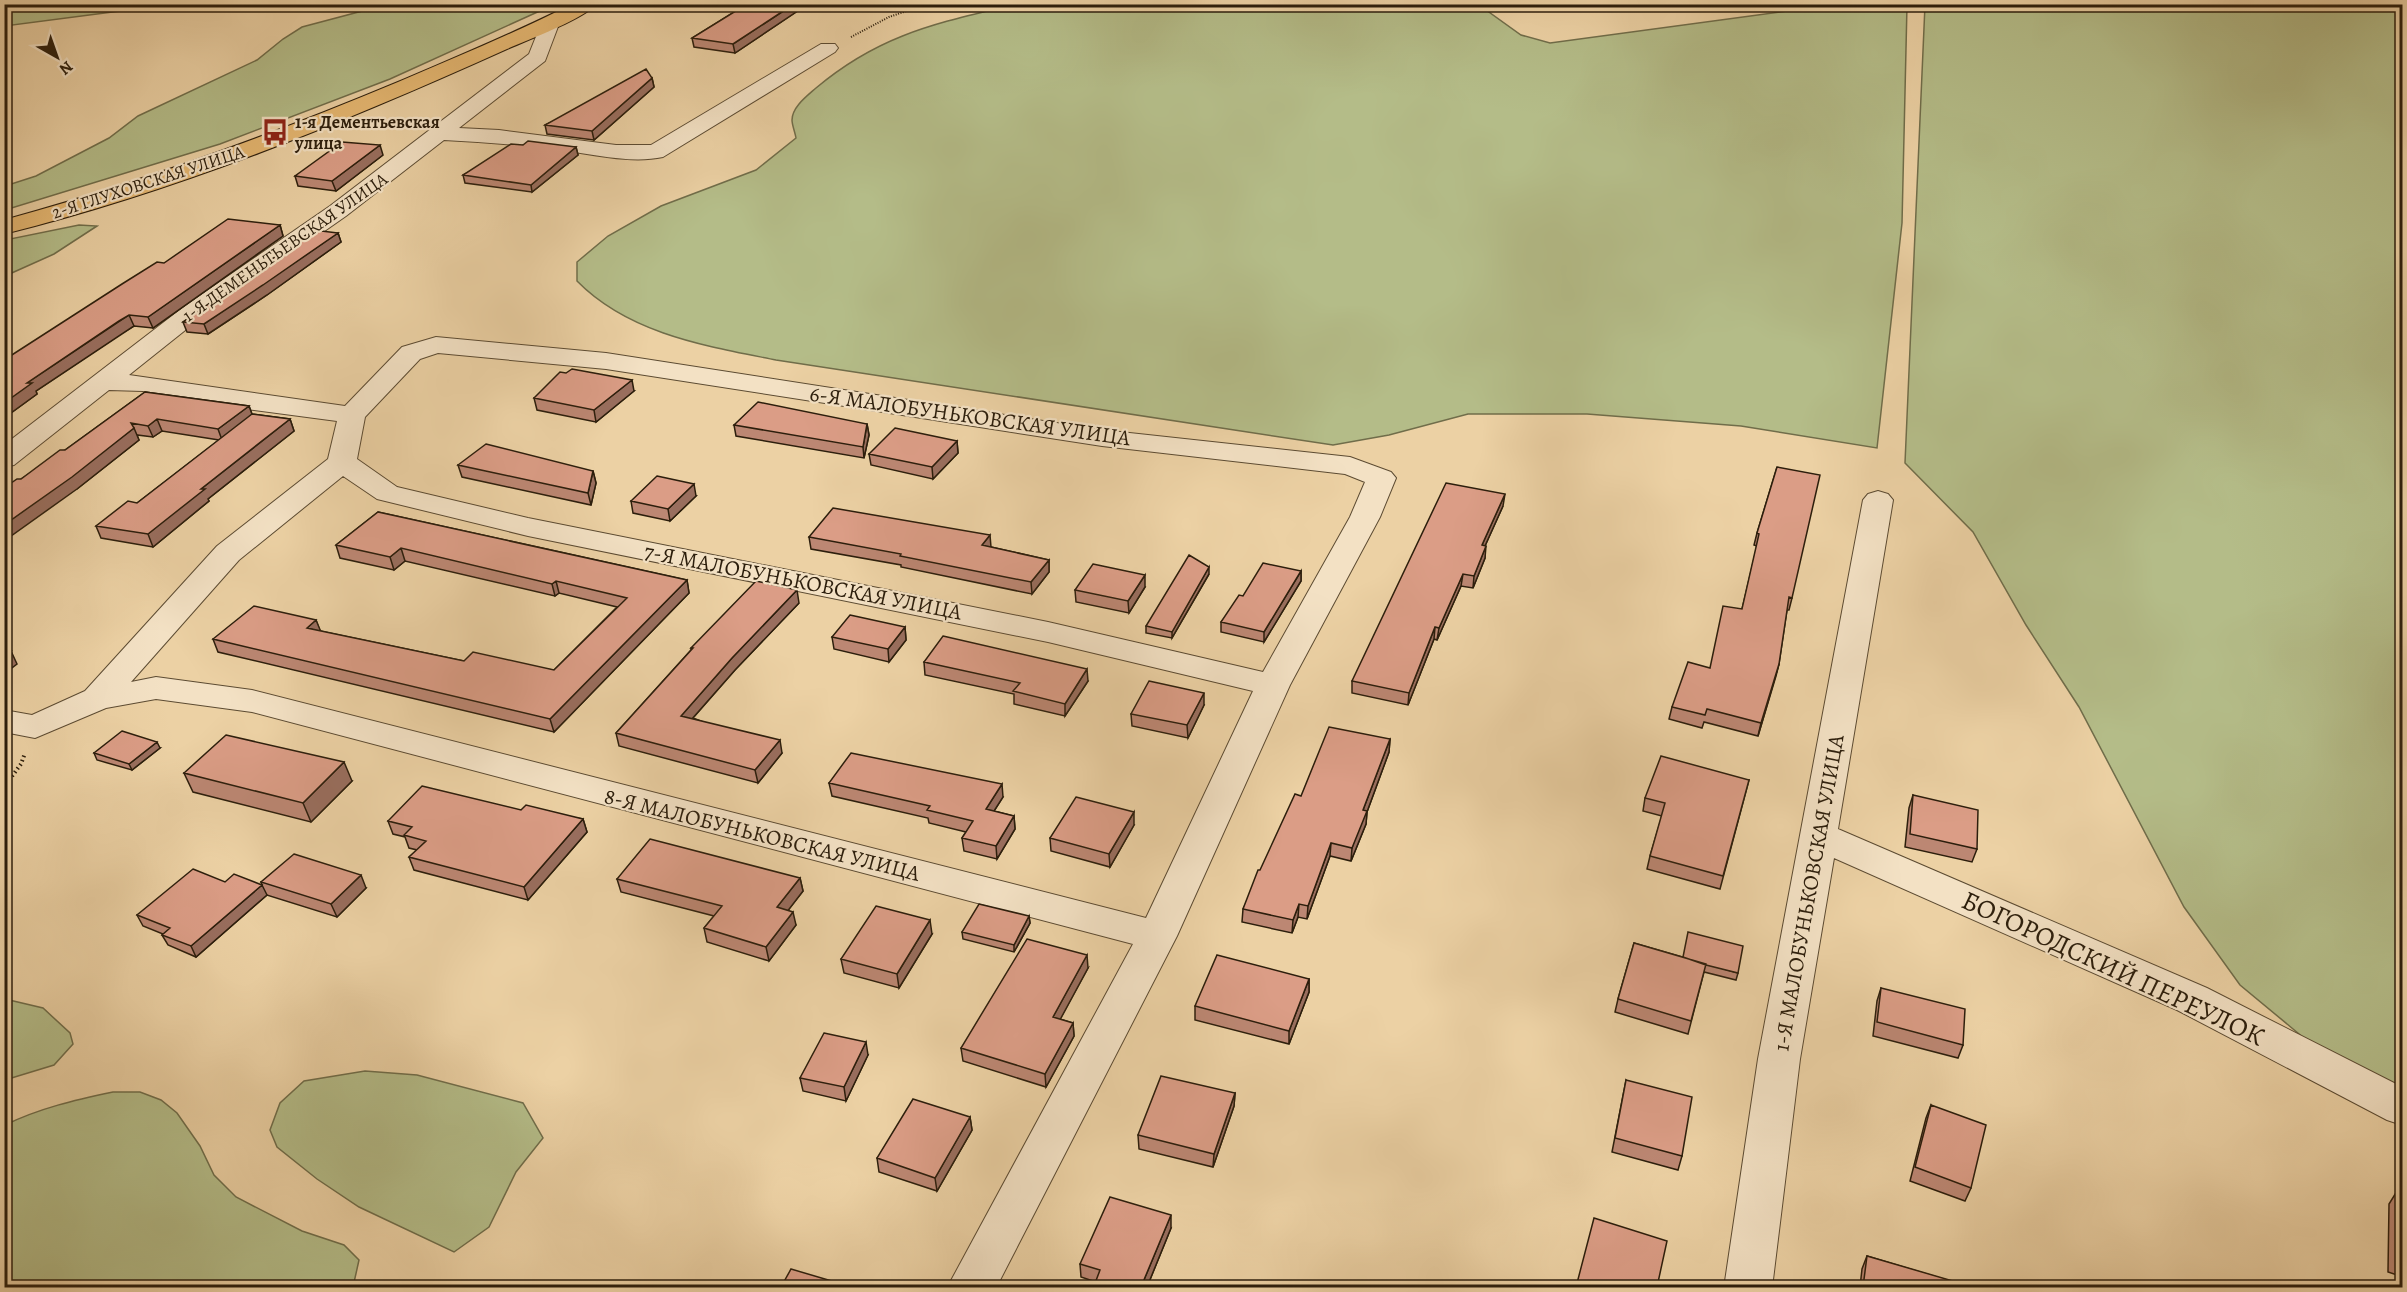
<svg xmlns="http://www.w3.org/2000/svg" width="2407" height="1292" font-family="Alegreya,serif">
  <rect width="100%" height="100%" fill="#ecd1a4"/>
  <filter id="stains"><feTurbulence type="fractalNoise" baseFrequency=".00333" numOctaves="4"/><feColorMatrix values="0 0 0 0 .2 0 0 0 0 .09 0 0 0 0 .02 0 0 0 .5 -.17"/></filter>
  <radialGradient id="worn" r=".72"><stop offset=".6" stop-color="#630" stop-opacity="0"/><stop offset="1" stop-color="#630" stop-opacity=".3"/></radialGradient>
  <!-- green -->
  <path fill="#b4bc88" stroke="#706d4a" stroke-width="1.5" d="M5,4H166V5L5,26Z
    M1902,4L1907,5L1902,223L1877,448L1741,426L1587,414H1468L1389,435L1333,445L776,360C706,346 629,334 577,281V262L608,236L661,206L756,170L796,138C795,132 792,125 792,120C792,107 807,96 816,88C879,35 934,24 1011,5H1479L1521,35L1550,43L1831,5Z
    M369,5H553L390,79L220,144L5,210V186L36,176L109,138L138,116L257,60L283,39L302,27L366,10L371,6Z
    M1925,5H2402V1092L2316,1048L2240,985L2184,907L2079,707L2026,625L1973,532L1905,463Z
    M79,225L97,226L54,254L5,276V240Z
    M5,999L43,1008L70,1033L73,1044L54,1065L5,1080Z
    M365,1071L417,1075L523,1103L543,1138L516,1172L489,1227L454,1252L359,1207L317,1179L277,1147L270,1130L280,1103L304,1081Z
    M113,1092H140L161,1100L177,1113L200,1146L214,1175L236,1197L302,1231L344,1245L359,1260L353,1287H5V1125C40,1108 75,1100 113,1092Z"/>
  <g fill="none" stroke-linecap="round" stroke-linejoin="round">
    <defs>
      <path id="minor" d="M550,18L557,20L559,24L545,61L459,128L499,130L616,145H651L821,44H835L838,48L835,52L663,157C631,164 592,154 560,150C522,145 483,142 444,140L346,216L203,316L129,375L345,406L402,347L436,337L606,353L1102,430L1350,457L1391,472L1396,478L1380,517L1290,685L1177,936L996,1288H947L1133,944L252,712L156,699L106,708L35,738L4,732V710L32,715L85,691L217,546L328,459L337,421L223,406L143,391L109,390L14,465L4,467V445L185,306L330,206L529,54L541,24L543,20ZM438,353L606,369L1102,446L1345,474L1365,482L1350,517L1263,672L1048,622L528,518L397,487L357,459L365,417L420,359ZM343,476L377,499L528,536L1048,642L1253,691L1146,918L252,690L156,677L131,682L239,560Z
        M1878,491L1888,494L1893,500L1838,829L2207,988L2402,1087V1125L2387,1120L2177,1010L1834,858L1800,1059L1772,1288H1724L1758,1059L1863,500L1868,494Z"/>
      <path id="highway" d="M572,4H596C586,18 525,41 507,49C345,122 177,191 4,234V220C139,183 269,136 398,82C456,57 515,33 572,4Z"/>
    </defs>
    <!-- minor casing -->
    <use href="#minor" stroke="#5c4b32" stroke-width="2"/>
    <!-- highway casing -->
    <use href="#highway" stroke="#2c1e0c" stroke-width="2"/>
    <!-- path-far1 -->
    <path stroke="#2c1e0c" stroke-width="2" stroke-dasharray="1 1.5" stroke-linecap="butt" d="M851,37L889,17L927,4"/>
    <!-- path -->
    <path stroke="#2c1e0c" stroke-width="4" stroke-dasharray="1.5 3" stroke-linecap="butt" d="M4,787L21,764L25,753"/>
    <!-- minor -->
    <use href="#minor" fill="#f3e1c4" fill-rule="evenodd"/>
    <!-- highway -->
    <use href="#highway" fill="#e6b872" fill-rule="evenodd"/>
  </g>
  <!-- wall -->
  <path fill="#bc8773" stroke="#2c1e0c" stroke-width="1.5" d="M747,4H808L735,53L694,47L692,38Z
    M652,78L654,87L594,140L547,134L545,125Z
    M523,145L576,147L578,155L532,192L465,183L463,175Z
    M383,155L336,191L298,186L295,176Z
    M280,225L283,236L153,328L134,326L124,332L36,391L37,394L4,418V360Z
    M338,233L341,242L267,295L208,334L187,332L183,322Z
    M634,391L596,422L537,410L534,398Z
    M145,392L249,406L252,414L290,419L294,431L208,499L209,501L153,547L101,538L96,526L137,503L219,440L162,431L153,437L137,435L139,440L77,489L21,479L65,450Z
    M867,424L869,435L864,458L736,436L734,425Z
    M957,441L958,453L933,479L871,465L869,454Z
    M458,465L593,471L596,483L591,505L462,477Z
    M1777,467L1792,598L1789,610H1787L1779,664L1758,736L1704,722L1702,728L1669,719L1672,707L1710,668L1742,609L1757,546L1754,545L1757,533Z
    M696,496L670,521L633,513L631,501Z
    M1503,506L1485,546V558L1473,588L1461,586L1437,640L1434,639L1408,705L1352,693V681Z
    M378,512L687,580L689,593L554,732L218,652L213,639L316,620L320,631L464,661L554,670L617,607L559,593L555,596L405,561L394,570L340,558L336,545Z
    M809,537L991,547L1049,560V572L1032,594L901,567V565L811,549Z
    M1301,571V581L1264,642L1221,632V622L1243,596Z
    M1209,574L1172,638L1146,633V626Z
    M1145,587L1129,613L1076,602L1075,590Z
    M799,603L735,670L693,718L782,753L758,783L619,746L616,733L691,650V648Z
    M905,627L906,640L889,662L834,649L832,637Z
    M924,662L1088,681L1065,716L1014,704V694L925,675Z
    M1204,705L1188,738L1132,726L1131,714Z
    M1390,739L1389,752L1367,812L1366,824L1351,861L1330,856L1307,919L1298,917L1292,933L1242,922L1243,909L1301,796Z
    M160,748L132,770L97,760L94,753Z
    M184,773L352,781L311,822L193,792Z
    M1749,780L1720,889L1647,869L1650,856L1662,816L1643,811L1645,798Z
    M829,783L1003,797L994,811L1014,816L1015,829L997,859L964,851L962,838L966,832L929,823L928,818L832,796Z
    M1913,795L1977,849L1972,862L1905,847L1909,808Z
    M521,810L583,819L587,832L528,900L414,870L409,857L417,850L409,848L405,837L393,834L388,821Z
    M1134,825L1110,867L1051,851L1050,838Z
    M800,878L803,891L788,910L796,925L769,961L707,942L704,928L714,916L621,892L617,879Z
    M225,882L262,885L261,882L366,888L337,917L267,895L196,957L168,945L162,935L163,934L143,926L137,915Z
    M1029,916L1030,923L1014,952L963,939L962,932Z
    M932,934L899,988L844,973L841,959Z
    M1634,943L1738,973L1736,980L1704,972L1688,1034L1615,1012L1618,999Z
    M1088,968L1060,1019L1073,1023L1074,1036L1046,1087L963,1061L961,1048Z
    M1309,979V992L1289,1044L1195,1020V1006Z
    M1881,988L1963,1045L1958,1058L1873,1036L1877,1001Z
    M868,1055L846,1101L803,1091L800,1078Z
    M1626,1080L1682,1156L1678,1170L1612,1152Z
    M1235,1093L1234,1106L1213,1167L1139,1149L1138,1135Z
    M1931,1105L1971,1188L1965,1201L1910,1181L1926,1118Z
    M970,1117L972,1130L937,1191L879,1172L877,1158Z
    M2397,1191L2403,1192V1277L2388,1272L2389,1204Z
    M1171,1228L1147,1287H1094L1096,1282L1081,1277L1080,1264Z
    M1867,1256L1970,1287H1860L1862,1269Z"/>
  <!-- shaded-wall -->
  <path fill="#996e5e" stroke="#2c1e0c" stroke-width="1.5" d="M794,4H808L735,53L733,44Z
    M652,78L654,87L594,140L592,131Z
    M380,145L383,155L336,191L332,181Z
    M576,147L578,155L532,192L531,185Z
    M280,225L283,236L153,328L148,317Z
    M338,233L341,242L267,295L208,334L204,324Z
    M129,315L134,326L36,391L37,394L4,418V403L27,383Z
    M632,380L634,391L596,422L594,410Z
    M249,406L253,417L222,440L218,429Z
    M157,419L162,431L153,437L148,426Z
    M290,419L294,431L208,499L209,501L153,547L148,534L201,489Z
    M867,424L869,435L864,458L863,447Z
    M134,428L139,440L77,489L4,541V525Z
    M957,441L958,453L933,479L932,467Z
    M593,471L596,483L591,505L588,493Z
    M694,484L696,496L670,521L668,509Z
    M1505,494L1503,506L1480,557L1482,545Z
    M990,535L991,547L983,557L982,545Z
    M1486,546L1485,558L1473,588L1474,576Z
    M401,548L405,561L394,570L390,557Z
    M1049,560V572L1032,594L1031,582Z
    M1209,567V574L1172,638V632Z
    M1301,571V581L1264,642V632Z
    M1463,574L1461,586L1437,640L1439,628Z
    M1145,575V587L1129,613L1128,601Z
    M687,580L689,593L554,732L550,719Z
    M556,581L559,593L555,596L552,584Z
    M797,590L799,603L735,670L684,728L681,716L732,658Z
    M316,620L321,632L307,628Z
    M905,627L906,640L889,662L888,649Z
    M1435,627L1434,639L1408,705L1409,693Z
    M11,651L17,664L4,674V656Z
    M1779,664L1776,676L1758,736L1761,723Z
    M1087,669L1088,681L1065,716V704Z
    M1204,693V705L1188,738L1187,725Z
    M1390,739L1389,752L1367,812L1366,824L1351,861L1352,848L1363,810Z
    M780,740L782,753L758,783L755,770Z
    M157,742L160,748L132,770L129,764Z
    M344,762L352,781L311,822L303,803Z
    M1002,784L1003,797L987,822L986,809Z
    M1134,812V825L1110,867L1109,854Z
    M1014,816L1015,829L997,859L996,846Z
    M583,819L587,832L528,900L524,887Z
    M1331,843L1330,856L1307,919L1308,906Z
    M361,875L366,888L337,917L331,904Z
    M800,878L803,891L780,921L777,907Z
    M262,885L267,895L196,957L191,946Z
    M1299,904L1298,917L1292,933L1293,920Z
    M793,912L796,925L769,961L766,947Z
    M1029,916L1030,923L1014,952V945Z
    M930,920L932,934L899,988L897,974Z
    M1087,955L1088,968L1054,1031L1053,1017Z
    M1309,979V992L1289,1044V1031Z
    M1073,1023L1074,1036L1046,1087L1045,1074Z
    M866,1042L868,1055L846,1101L844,1087Z
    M1235,1093L1234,1106L1213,1167L1214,1154Z
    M970,1117L972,1130L937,1191L935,1178Z
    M1171,1215V1228L1147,1287H1141Z"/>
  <!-- building -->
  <path fill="#db9d86" stroke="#2c1e0c" stroke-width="1.5" d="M747,4H794L733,44L692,38Z
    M646,69L652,78L592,131L545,125Z
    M528,141L576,147L531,185L463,175L511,144L523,145Z
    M342,142L380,145L332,181L295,176Z
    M228,219L280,225L148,317L129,315L119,321L27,383H32L4,403V360L122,284L157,262L164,263Z
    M313,230L338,233L263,285L204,324L183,322Z
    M572,369L632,380L594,410L534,398L560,372L566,373Z
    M145,392L249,406L218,429L157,419L148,426L131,423L134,428L72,477L4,525V488L17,479H21L60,450H65Z
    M758,402L867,424L863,447L734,425Z
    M252,414L290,419L201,489H205L148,534L96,526L128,501L137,503Z
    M895,428L957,441L932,467L869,454Z
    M486,444L593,471L588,493L458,465Z
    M1777,467L1820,475L1792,598L1789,597L1779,664L1761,723L1707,709L1705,715L1672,707L1688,662L1710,668L1723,606L1742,609L1759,534L1757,533Z
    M657,476L694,484L668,509L631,501Z
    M1446,483L1505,494L1482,545L1486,546L1474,576L1463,574L1439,628L1435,627L1409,693L1352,681Z
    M833,508L990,535L982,545L1049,560L1031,582L900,556L901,554L809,537Z
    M378,512L687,580L550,719L213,639L254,606L316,620L307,628L464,661L473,652L554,670L627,598L556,581L552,584L401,548L390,557L336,545Z
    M1189,555L1209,567L1172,632L1146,626Z
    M1263,563L1301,571L1264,632L1221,622L1239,595L1243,596Z
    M1093,564L1145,575L1128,601L1075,590Z
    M756,581L797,590L732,658L681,716L780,740L755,770L616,733L693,648H691Z
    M850,615L905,627L888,649L832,637Z
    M943,636L1087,669L1065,704L1013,691L1020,683L924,662Z
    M4,650L11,651L4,656Z
    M1149,681L1204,693L1187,725L1131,714Z
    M1329,727L1390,739L1363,810L1367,811L1352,848L1331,843L1308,906L1299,904L1293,920L1243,909L1258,870H1260L1295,794L1301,796Z
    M122,731L157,742L129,764L94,753Z
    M226,735L344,762L303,803L184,773Z
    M851,753L1002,784L986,809L1014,816L996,846L962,838L973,821L927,810L930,806L829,783Z
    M1661,756L1749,780L1723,876L1650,856L1665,803L1645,798Z
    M422,786L521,810L526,805L583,819L524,887L409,857L426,841L404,835L412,827L388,821Z
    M1913,795L1978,810L1977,849L1910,834Z
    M1076,797L1134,812L1109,854L1050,838Z
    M650,839L800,878L777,907L793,912L766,947L704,928L722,906L617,879Z
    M294,854L361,875L331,904L261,882Z
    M193,869L225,882L234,874L262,885L191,946L162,935L170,928L137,915Z
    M979,904L1029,916L1014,945L962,932Z
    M876,906L930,920L897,974L841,959Z
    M1688,932L1743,946L1738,973L1706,965L1683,957Z
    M1027,939L1087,955L1053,1017L1073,1023L1045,1074L961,1048Z
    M1634,943L1706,964L1691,1021L1618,999Z
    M1217,955L1309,979L1289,1031L1195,1006Z
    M1881,988L1965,1009L1963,1045L1877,1022Z
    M824,1033L866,1042L844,1087L800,1078Z
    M1161,1076L1235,1093L1214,1154L1138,1135Z
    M1626,1080L1692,1097L1682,1156L1615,1138Z
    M913,1099L970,1117L935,1178L877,1158Z
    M1931,1105L1986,1125L1971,1188L1915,1167Z
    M2397,1191L2403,1192V1260L2397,1258Z
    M1110,1197L1171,1215L1141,1287H1100L1094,1286L1100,1270L1080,1264Z
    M1594,1218L1667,1241L1657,1287H1576Z
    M1867,1256L1970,1286V1287H1863Z
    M791,1269L852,1287H781Z"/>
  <!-- icons -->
  <defs>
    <symbol id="bus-bare" viewBox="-9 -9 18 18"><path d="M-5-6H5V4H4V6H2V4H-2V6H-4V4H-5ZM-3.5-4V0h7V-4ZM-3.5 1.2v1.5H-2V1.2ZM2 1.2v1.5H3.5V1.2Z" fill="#8f2418" stroke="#f3e1c4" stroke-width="2.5" paint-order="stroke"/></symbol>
  </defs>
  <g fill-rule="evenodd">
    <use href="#bus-bare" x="256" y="113" width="38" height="38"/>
  </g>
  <g text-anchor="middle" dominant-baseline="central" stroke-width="4.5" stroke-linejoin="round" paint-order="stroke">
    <!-- far-poi labels -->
    <g font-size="18" font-weight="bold" fill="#2c1e0c" stroke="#f3e1c4" text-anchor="start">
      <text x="295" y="122">1-я Дементьевская<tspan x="295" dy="21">улица</tspan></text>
    </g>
    <!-- far-street labels -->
    <g font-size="18" fill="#2c1e0c" stroke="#f3e1c4">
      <text transform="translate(148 182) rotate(-18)">2-Я ГЛУХОВСКАЯ УЛИЦА</text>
      <text transform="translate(285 247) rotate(-35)">1-Я ДЕМЕНЬТЬЕВСКАЯ УЛИЦА</text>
    </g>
    <!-- street labels -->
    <g font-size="22" fill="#2c1e0c" stroke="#f3e1c4">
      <text transform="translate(970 416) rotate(8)">6-Я МАЛОБУНЬКОВСКАЯ УЛИЦА</text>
      <text transform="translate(803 582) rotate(11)">7-Я МАЛОБУНЬКОВСКАЯ УЛИЦА</text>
      <text transform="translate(762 835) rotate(14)">8-Я МАЛОБУНЬКОВСКАЯ УЛИЦА</text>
      <text transform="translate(1809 893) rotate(-80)">1-Я МАЛОБУНЬКОВСКАЯ УЛИЦА</text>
    </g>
    <!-- near-street labels -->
    <g font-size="27" fill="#2c1e0c" stroke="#f3e1c4">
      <text transform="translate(2113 968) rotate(25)">БОГОРОДСКИЙ ПЕРЕУЛОК</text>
    </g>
  </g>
  <!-- margin -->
  <rect width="2407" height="1292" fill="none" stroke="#ecd1a4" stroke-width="24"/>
  <rect x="6" y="6" width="2395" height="1280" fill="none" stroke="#2c1e0c" stroke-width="3"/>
  <rect x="12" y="12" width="2383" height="1268" fill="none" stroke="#2c1e0c" stroke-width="1.5"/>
  <!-- north arrow -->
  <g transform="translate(57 57) rotate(140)" stroke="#f3e1c4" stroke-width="4.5" paint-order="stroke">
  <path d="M0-4.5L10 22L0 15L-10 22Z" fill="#2c1e0c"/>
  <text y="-9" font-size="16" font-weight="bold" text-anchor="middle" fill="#2c1e0c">N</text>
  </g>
  <rect width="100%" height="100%" filter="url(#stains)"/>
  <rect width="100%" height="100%" fill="url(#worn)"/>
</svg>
